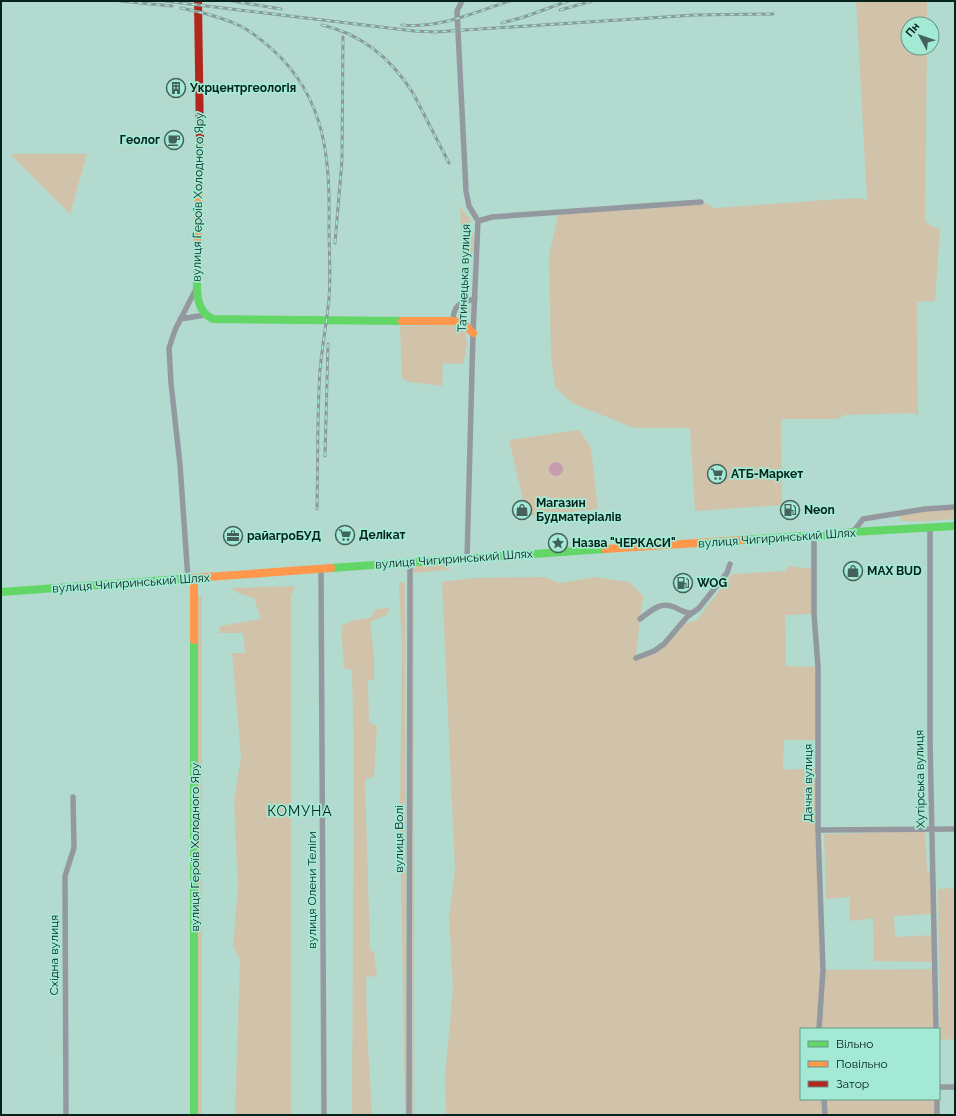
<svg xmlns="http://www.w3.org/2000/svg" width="956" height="1116" font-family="Raleway,sans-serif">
  <rect width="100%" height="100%" fill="#b3dace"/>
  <!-- green -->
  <path fill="#d0c3aa" d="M856,1H927V24H908V48H927L925,221L931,226L940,229L935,301L917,302L918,417L914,413L845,415L838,419H781L782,505L695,511L690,428H634L572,403L555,387L551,354L549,255L559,212L701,202L705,203L714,208L826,200L859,198L867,200Z
    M10,154H87L70,214Z
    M460,207L470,219L475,243L473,252L463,261Z
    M461.5 309a4.5 4.5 0 1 1 9 0a4.5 4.5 0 1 1-9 0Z
    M450,325L465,332L467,345L463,364L443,363L442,386L409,382L402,378L400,326Z
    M579,430L591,448L598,509L527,516L509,440Z
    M955,508V519L926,521H901L899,514Z
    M449,562V570L413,573V564Z
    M789,566L813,569L814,614L785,615L786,666L818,667L819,740H784L783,770L819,768L823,970L936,969V1029H801V1099H937V1115H446L445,1076L453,989L449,917L455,871L442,582L473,578L544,577L560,583L595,577L629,582L643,596L635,661L658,652L679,632L685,623L696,621L732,574L785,571Z
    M399,582L405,583L407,1115H405L400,802L402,650Z
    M411,583H414V1115H411Z
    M295,586L291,597V1115H235L240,960L233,945L238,888L234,800L241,756L232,653H245L243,633H219L220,626L261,619L254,598L238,593L230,588Z
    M202,595V1115H197L198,597Z
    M389,608L388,614L370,622L374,657V680H368L369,722L377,726L374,777L365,779L370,950L374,952L377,976L366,977L367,1029L372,1115H352L354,760L352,670L344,668L341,626L354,620L371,618L376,609Z
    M925,831L927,871L932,872V914L894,916L895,937L933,935L932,962L874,961L873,918L850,921V897L826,899L824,834Z
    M955,888V1040L940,1039L938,889Z"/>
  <!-- water -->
  <path fill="#c69eaf" d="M549 469a7 7 0 1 1 14 0a7 7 0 1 1-14 0Z"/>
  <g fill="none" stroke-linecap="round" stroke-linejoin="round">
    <!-- street -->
    <path stroke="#9499a0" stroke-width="5.5" d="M462,1L457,11L466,191L469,206L478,221L473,333L467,559
      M478,221L492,217L701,202
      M180,319L205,315
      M453,321C453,305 461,302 475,299
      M930,528V740L936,1029
      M853,532L863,519L925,509L955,507
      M814,537V614L818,667V830L823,970L819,1029
      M321,569L324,1115
      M188,579L180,465L171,383L169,348L175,330L197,287
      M640,619C651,611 660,601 674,607C681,610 684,613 692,613
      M636,658L654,651L664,644L687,617L699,608L727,573L730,564
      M818,830L955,829
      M939,1087H955
      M824,1099L825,1115
      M937,1099V1115
      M66,1115L65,876L74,848L73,797
      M409,1115L410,562"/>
    <!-- fast -->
    <path stroke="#63d668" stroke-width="8" d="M197,270C197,287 194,311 213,319L402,321
      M742,540L802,536L814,537L853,532L955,526
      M331,568L605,549
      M1,592L194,578
      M194,640V1115"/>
    <!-- slow -->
    <path stroke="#ff974d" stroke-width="8" d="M197,270L200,141
      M402,321H453L463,323L473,333
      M605,549L742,540
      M194,640V578L331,568"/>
    <!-- jam -->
    <path stroke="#b3261e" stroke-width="8" d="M198,1L200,141"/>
    <defs>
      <path id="rail" d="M120,1L172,6
        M165,1L414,31L435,32L695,15L773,14
        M232,1L281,9
        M181,8C200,12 218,16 236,24C250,30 262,40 273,50C327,99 330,161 329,228C329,251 331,275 329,298C327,322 322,346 320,370C317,416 318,463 317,509
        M560,10L592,1
        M502,23L524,17L568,1
        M322,25C362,34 392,60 413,93L449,163
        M402,25C439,29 475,12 510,1
        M335,243L342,160L343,37
        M325,456L328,344"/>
    </defs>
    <!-- rail casing -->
    <use href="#rail" stroke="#8b9a9a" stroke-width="3"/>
    <!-- rail -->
    <use href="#rail" stroke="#a4e9d4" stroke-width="1.5" stroke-dasharray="4.5" stroke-linecap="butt"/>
  </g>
  <!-- icons -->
  <defs>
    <symbol id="building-ring" viewBox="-11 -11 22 22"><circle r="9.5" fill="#a4e9d4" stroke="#42625a" stroke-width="1.5"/><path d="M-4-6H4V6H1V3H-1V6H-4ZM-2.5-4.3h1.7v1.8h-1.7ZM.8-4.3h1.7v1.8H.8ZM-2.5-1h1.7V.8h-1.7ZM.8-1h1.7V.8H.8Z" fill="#42625a"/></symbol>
    <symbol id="cafe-ring" viewBox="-11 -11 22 22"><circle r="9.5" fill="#a4e9d4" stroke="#42625a" stroke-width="1.5"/><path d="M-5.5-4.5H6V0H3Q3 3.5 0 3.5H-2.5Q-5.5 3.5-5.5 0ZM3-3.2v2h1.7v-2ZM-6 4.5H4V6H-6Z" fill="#42625a"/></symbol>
    <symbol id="supermarket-ring" viewBox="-11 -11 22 22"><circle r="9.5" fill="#a4e9d4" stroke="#42625a" stroke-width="1.5"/><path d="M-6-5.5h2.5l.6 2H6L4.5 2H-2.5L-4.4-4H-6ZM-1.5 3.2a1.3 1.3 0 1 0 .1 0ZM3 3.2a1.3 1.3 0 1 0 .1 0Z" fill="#42625a"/></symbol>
    <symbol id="shop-ring" viewBox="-11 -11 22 22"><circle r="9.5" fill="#a4e9d4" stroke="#42625a" stroke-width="1.5"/><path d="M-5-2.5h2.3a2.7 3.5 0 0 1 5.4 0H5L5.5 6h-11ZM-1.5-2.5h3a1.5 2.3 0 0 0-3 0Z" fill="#42625a"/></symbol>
    <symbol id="fuel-ring" viewBox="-11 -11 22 22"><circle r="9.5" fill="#a4e9d4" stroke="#42625a" stroke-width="1.5"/><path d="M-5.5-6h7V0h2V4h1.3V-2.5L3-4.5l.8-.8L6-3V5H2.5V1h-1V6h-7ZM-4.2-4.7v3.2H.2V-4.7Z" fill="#42625a"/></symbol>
    <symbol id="office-ring" viewBox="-11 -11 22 22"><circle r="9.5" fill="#a4e9d4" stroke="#42625a" stroke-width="1.5"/><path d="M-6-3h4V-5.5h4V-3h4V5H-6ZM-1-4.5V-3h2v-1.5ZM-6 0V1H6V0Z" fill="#42625a"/></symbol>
    <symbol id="sight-ring" viewBox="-11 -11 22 22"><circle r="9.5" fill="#a4e9d4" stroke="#42625a" stroke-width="1.5"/><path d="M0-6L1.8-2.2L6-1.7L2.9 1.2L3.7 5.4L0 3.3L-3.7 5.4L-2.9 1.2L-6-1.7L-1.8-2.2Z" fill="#42625a"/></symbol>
  </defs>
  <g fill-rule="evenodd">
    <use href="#building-ring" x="165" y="77" width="22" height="22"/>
    <use href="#cafe-ring" x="163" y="129" width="22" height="22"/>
    <use href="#supermarket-ring" x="706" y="463" width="22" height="22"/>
    <use href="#shop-ring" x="511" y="499" width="22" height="22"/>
    <use href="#fuel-ring" x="779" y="499" width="22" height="22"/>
    <use href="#supermarket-ring" x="334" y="524" width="22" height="22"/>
    <use href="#office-ring" x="222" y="525" width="22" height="22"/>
    <use href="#sight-ring" x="547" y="532" width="22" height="22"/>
    <use href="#shop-ring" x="842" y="560" width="22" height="22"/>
    <use href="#fuel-ring" x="672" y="572" width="22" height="22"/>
  </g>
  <g text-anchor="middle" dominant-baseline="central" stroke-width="3.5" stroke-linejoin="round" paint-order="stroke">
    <!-- poi labels -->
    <g font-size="12" font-weight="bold" fill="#05221b" stroke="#a4e9d4" text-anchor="start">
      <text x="190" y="88">Укрцентргеологія</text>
      <text x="160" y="140" text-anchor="end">Геолог</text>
      <text x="731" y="474">АТБ-Маркет</text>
      <text x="536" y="503">Магазин<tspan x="536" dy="14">Будматеріалів</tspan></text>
      <text x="804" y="510">Neon</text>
      <text x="359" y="535">Делікат</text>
      <text x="247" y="536">райагроБУД</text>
      <text x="572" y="543">Назва "ЧЕРКАСИ"</text>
      <text x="867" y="571">MAX BUD</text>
      <text x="697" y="583">WOG</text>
    </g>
    <!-- street labels -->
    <g font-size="12" fill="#05221b" stroke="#a4e9d4">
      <text transform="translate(198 197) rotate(-89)">вулиця Героїв Холодного Яру</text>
      <text transform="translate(464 278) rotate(-88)">Татинецька вулиця</text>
      <text transform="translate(777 538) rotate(-4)">вулиця Чигиринський Шлях</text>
      <text transform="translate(454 559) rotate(-4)">вулиця Чигиринський Шлях</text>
      <text transform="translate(131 583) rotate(-4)">вулиця Чигиринський Шлях</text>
      <text transform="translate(920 779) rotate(-91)">Хутірська вулиця</text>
      <text transform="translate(808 783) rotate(-90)">Дачна вулиця</text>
      <text transform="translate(399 839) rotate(-90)">вулиця Волі</text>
      <text transform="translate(195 847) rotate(-90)">вулиця Героїв Холодного Яру</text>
      <text transform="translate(312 890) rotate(-90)">вулиця Олени Теліги</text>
      <text transform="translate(54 955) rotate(-90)">Східна вулиця</text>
    </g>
    <!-- quarter labels -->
    <g font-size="14" letter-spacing="1" fill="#05221b" stroke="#a4e9d4">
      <text x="300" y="811">КОМУНА</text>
    </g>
  </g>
  <!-- border -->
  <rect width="956" height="1116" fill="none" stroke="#05221b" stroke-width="4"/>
  <!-- legend -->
  <rect x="800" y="1028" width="140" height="72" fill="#a4e9d4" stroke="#64998a"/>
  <rect x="808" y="1041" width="20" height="6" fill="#63d668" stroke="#64998a"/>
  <text x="836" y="1048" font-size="12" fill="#05221b">Вільно</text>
  <rect x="808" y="1061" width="20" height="6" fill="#ff974d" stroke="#64998a"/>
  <text x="836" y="1068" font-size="12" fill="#05221b">Повільно</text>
  <rect x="808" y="1081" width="20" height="6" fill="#b3261e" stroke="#64998a"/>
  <text x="836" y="1088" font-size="12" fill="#05221b">Затор</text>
  <!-- north arrow -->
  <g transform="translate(920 36) rotate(310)"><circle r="19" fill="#a4e9d4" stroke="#64998a"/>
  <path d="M0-3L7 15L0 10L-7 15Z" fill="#42625a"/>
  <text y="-6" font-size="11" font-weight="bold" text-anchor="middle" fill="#05221b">Пн</text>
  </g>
</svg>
